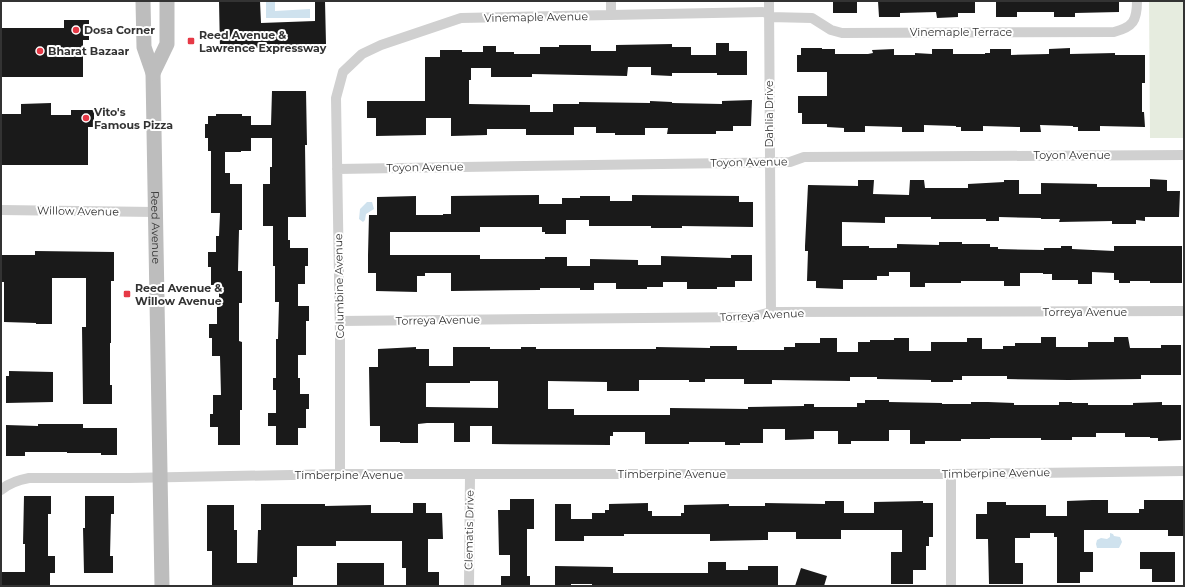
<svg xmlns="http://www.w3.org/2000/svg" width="1185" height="587" font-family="Montserrat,sans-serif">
  <rect width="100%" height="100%" fill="#fff"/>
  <!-- green -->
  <path fill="#e6ecdf" d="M1149,1H1184V138H1150Z"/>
  <!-- water -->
  <path fill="#cfe2ee" d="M266,1H275V11L310,9V18H266Z
    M367,202H372L374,209L366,214L365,220L363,222L359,219L360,209Z
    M1110,533L1113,534L1114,536L1120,537L1122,542L1119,548H1097L1096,544L1097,540L1101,538L1107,539L1110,537Z"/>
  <!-- building -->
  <path fill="#1a1a1a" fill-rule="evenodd" d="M219,1H260L261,23L315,21V1H325L326,44L220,50Z
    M833,1H857V13H833Z
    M878,1H975V13H958V17L937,18L936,12L900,13V17H879Z
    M996,1H1119V12L1075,13V17H1054V12H1017V17H996Z
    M64,20H89V40H83V77H1V28H64Z
    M716,43H729V51H747V75H717V73H672V76L651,75V67H628L627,76L532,74V77H491V68H471V80H469V104L530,105V112H553V104H579V102L650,103V101L672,102V103L722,104V101L752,100L751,126H733V131H716V134H667L668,128H645V135H615V133H596V127H574V135H526V129H487V135L451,136V118H426V135L376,136V118H367V101H425V57H440V50H462V52H483V46H496V52H514V54H540V47H559V45H591V51H616V45L672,44V47H691V55H716Z
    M801,48H822V49H835V54H868L873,53L872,50L894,49V55H915V53L932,54V49H953V54H985V53H990V49H1011V55L1049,54V49L1070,48V54L1115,53V55H1145V83H1142V112H1144L1145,127L1100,126V131H1078V127H1073V126L1040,125L1041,132H1020V127L983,126V131H961V127H956V126L924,125V132H902V127L865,126V132H844V128L827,127V124H802V113H798V96H827V72H797V55H801Z
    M272,91H306L307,145H305L306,217H288V240H290V248H308V266H305V284H298V306H309V321H306V355H298V378H300V394H309V409H306V428H298V445H276V426H268V413H276V390H273V378H276V339H278L279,302H275V266H273V226H263V184H270V167H272V138H251V151H241V152H225V173H230V184H242V230H239L238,271H242V303H239V341L242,342V410H240V445H218V427H210V414H213V395H221L220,356H212V338H209V324H217V306H219V285H211V267H208V252H216V236H219L220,213H211V151H208V138H205V124H208V116H216V114H242V116H251V125H271Z
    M51,103V115H71V110H94V127H88V165H1V114H21V104Z
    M1150,179L1167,180V191H1180L1179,217H1145V221L1136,220V224H1112V221L1059,222L1060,219H1041V218L999,217V221H986V219H931V217H885V223L842,222V246H869V248H897V244L939,245V242H962V244H990V247H998V249L1044,250V248H1061V246H1072V249L1114,251V246H1182V283H1150V281H1130V283H1119V280H1114V273L1092,272V284H1078V280H1052V274H1043V273H1020V286H1004V281H961V283H925V287H910V272H889V276H877V280H843V289L816,288V281H807L808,251H805V246L808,185L858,186V180H874L873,194L909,195L910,180H924L925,188H968V184L1004,182V180H1019V194H1041V183L1097,184V187H1150Z
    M539,195V204H562V198H580V196H610V201H632V195L739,196V202H753V227L682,226V228H651V226H589V220H566V234H545V232H542V227H480V232H390V255H480V259H545V257H567V266H590V259L638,260V265H661V256L731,258V255H752V281H735V287H717V289H687V282H663V287H647V289H616V283H594V290H580V288H540V290L451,291V273H425V276H417V292L376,291V273H368V255L369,215H377V197L416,196V215H443V214H451V196Z
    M35,251L114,252V281H111V343H110V385H112V404H83L82,327H86V278H52V324H36V323L4,322V282H2L1,255H35Z
    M1041,337H1056V347H1088V342H1114V337H1128L1130,348H1161V345H1181V375H1141V379L1068,380L1007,379V376H962V380H953V382H931V380L877,379V377H850V381L772,380V384H744V379H705V382H689V380H639V391H607V382L548,381V409H574V415H670V408L748,409V407L804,406V404H814V407H857V403H865V400H889V402L942,403V404H971V402H988L1014,403V405H1059V402H1072V403H1088V405H1133V403L1162,402V405H1181V440L1158,441V438H1150V437H1125V433H1096V437H1072V440H1041V438H990V439H961V441H925V444H910V430H889V441H851V444H838V431H814V439L785,440V429H763V443H740V445H725V442H689V444H645V432H613V436H610V445L492,444V426H470V442H454V423H427L418,424V443H400V442H380V426H370L369,367H378V349L416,347V349H429V366H453V347H490V349H521V347H536V349H656V347L710,348V346H737V350H784V347H795V343H820V338H837V352H858V342H870V340H894V338H909V351H931V342H967V338H982V349H1003V346H1015V343H1041ZM470,381H498V408L426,407V383H470Z
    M9,371L53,372V402L6,403V376H9Z
    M38,424H83V428H117V455H101V453H67V452H25V456H6V425L38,426Z
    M24,496H51V514H48V556H55V573H50V586H1V572H25V544H23Z
    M85,496H114V514H111L110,556H113V573H84L83,528H85Z
    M510,499H534V529H527V576H530V586H501V576H510V555H499L498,510H510Z
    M1092,500H1108V513H1139V509H1144V500H1184V536H1168V530H1084V552H1093V572H1080V583H1057V537H1054V533H1030V538H1015V563H1023V584H989L988,539H976V514H987V502H1006V505H1046V516H1067V501Z
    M825,501H844V513H874V502L923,501V503H933V537H929V546H926V570H913V584H891V552H902V530H841V539H796V532H768V540L710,541V534H624V536H584V541H555V504H571V519H592V513H605V510H609V504L648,503V511H652V516H681V513H684V505L729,504V506H765V503L825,504Z
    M413,503H426V513H442L443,539H428V572H439V586H406V568H402V541H336V546H297V577H293V586H212V551H207V505H234V530H237V563H257L258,530H261V504H325V506L371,505V513H413Z
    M1140,552H1175V582H1152V569H1140Z
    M708,562H726V570H748V566H778V586H592V584H571V586H555V566L613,567V573H708Z
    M337,563H384V586H337Z
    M801,568L827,576L824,586H795Z"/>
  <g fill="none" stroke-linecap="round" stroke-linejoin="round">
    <!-- street -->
    <path stroke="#d0d0d0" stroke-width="10" d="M611,1V15
      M769,1L771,312
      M769,17L812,18L831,30L842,33L1114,32C1133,27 1137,21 1137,1
      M337,169L790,162L804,157L1184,155
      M1,210L155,212
      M340,321L752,317L771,312L1184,311
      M340,474V337L336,98L343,72L362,54L381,45L461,18L769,12
      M951,474V586
      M1,490C9,483 18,480 29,478H129L340,474H951L1184,471
      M469,586L470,475"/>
    <!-- secondary -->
    <g stroke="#bdbdbd" stroke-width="15">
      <path id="s1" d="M143,1L144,47L153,73L162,586"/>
      <path d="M153,73L167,44V1"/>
    </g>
  </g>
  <!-- markers -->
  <g fill="#e63946" stroke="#fff" stroke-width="1.5">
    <circle cx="76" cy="30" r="4"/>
    <rect x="187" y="37" width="8" height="8" rx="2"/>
    <circle cx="40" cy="51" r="4"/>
    <circle cx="86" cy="118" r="4"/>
    <rect x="123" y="290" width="8" height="8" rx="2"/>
  </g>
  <g text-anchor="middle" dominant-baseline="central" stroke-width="4" stroke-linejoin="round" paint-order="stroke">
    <!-- street labels -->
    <g font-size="11" fill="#333" stroke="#fff">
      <text transform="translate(536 17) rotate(-1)">Vinemaple Avenue</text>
      <text x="961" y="32">Vinemaple Terrace</text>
      <text transform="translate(769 114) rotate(-90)">Dahlia Drive</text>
      <text x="1072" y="155">Toyon Avenue</text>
      <text transform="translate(749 162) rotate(-1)">Toyon Avenue</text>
      <text transform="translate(425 167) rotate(-1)">Toyon Avenue</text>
      <text transform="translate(78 211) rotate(1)">Willow Avenue</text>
      <text stroke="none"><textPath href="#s1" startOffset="228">Reed Avenue</textPath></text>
      <text transform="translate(339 286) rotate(-91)">Columbine Avenue</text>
      <text x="1085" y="312">Torreya Avenue</text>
      <text transform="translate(762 315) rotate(-3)">Torreya Avenue</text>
      <text transform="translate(438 320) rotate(-1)">Torreya Avenue</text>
      <text transform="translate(996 473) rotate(-1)">Timberpine Avenue</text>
      <text x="672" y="474">Timberpine Avenue</text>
      <text x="349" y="475">Timberpine Avenue</text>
      <text transform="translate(469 530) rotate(-89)">Clematis Drive</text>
    </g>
    <!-- poi labels -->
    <g font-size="11" font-weight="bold" fill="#333" stroke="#fff" text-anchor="start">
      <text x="84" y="30">Dosa Corner</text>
      <text x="199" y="35">Reed Avenue &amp;<tspan x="199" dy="13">Lawrence Expressway</tspan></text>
      <text x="48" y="51">Bharat Bazaar</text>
      <text x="94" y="112">Vito's<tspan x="94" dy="13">Famous Pizza</tspan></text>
      <text x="135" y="288">Reed Avenue &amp;<tspan x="135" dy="13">Willow Avenue</tspan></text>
    </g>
  </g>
  <!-- border -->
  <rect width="1185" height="587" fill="none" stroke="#333333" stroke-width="4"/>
</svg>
